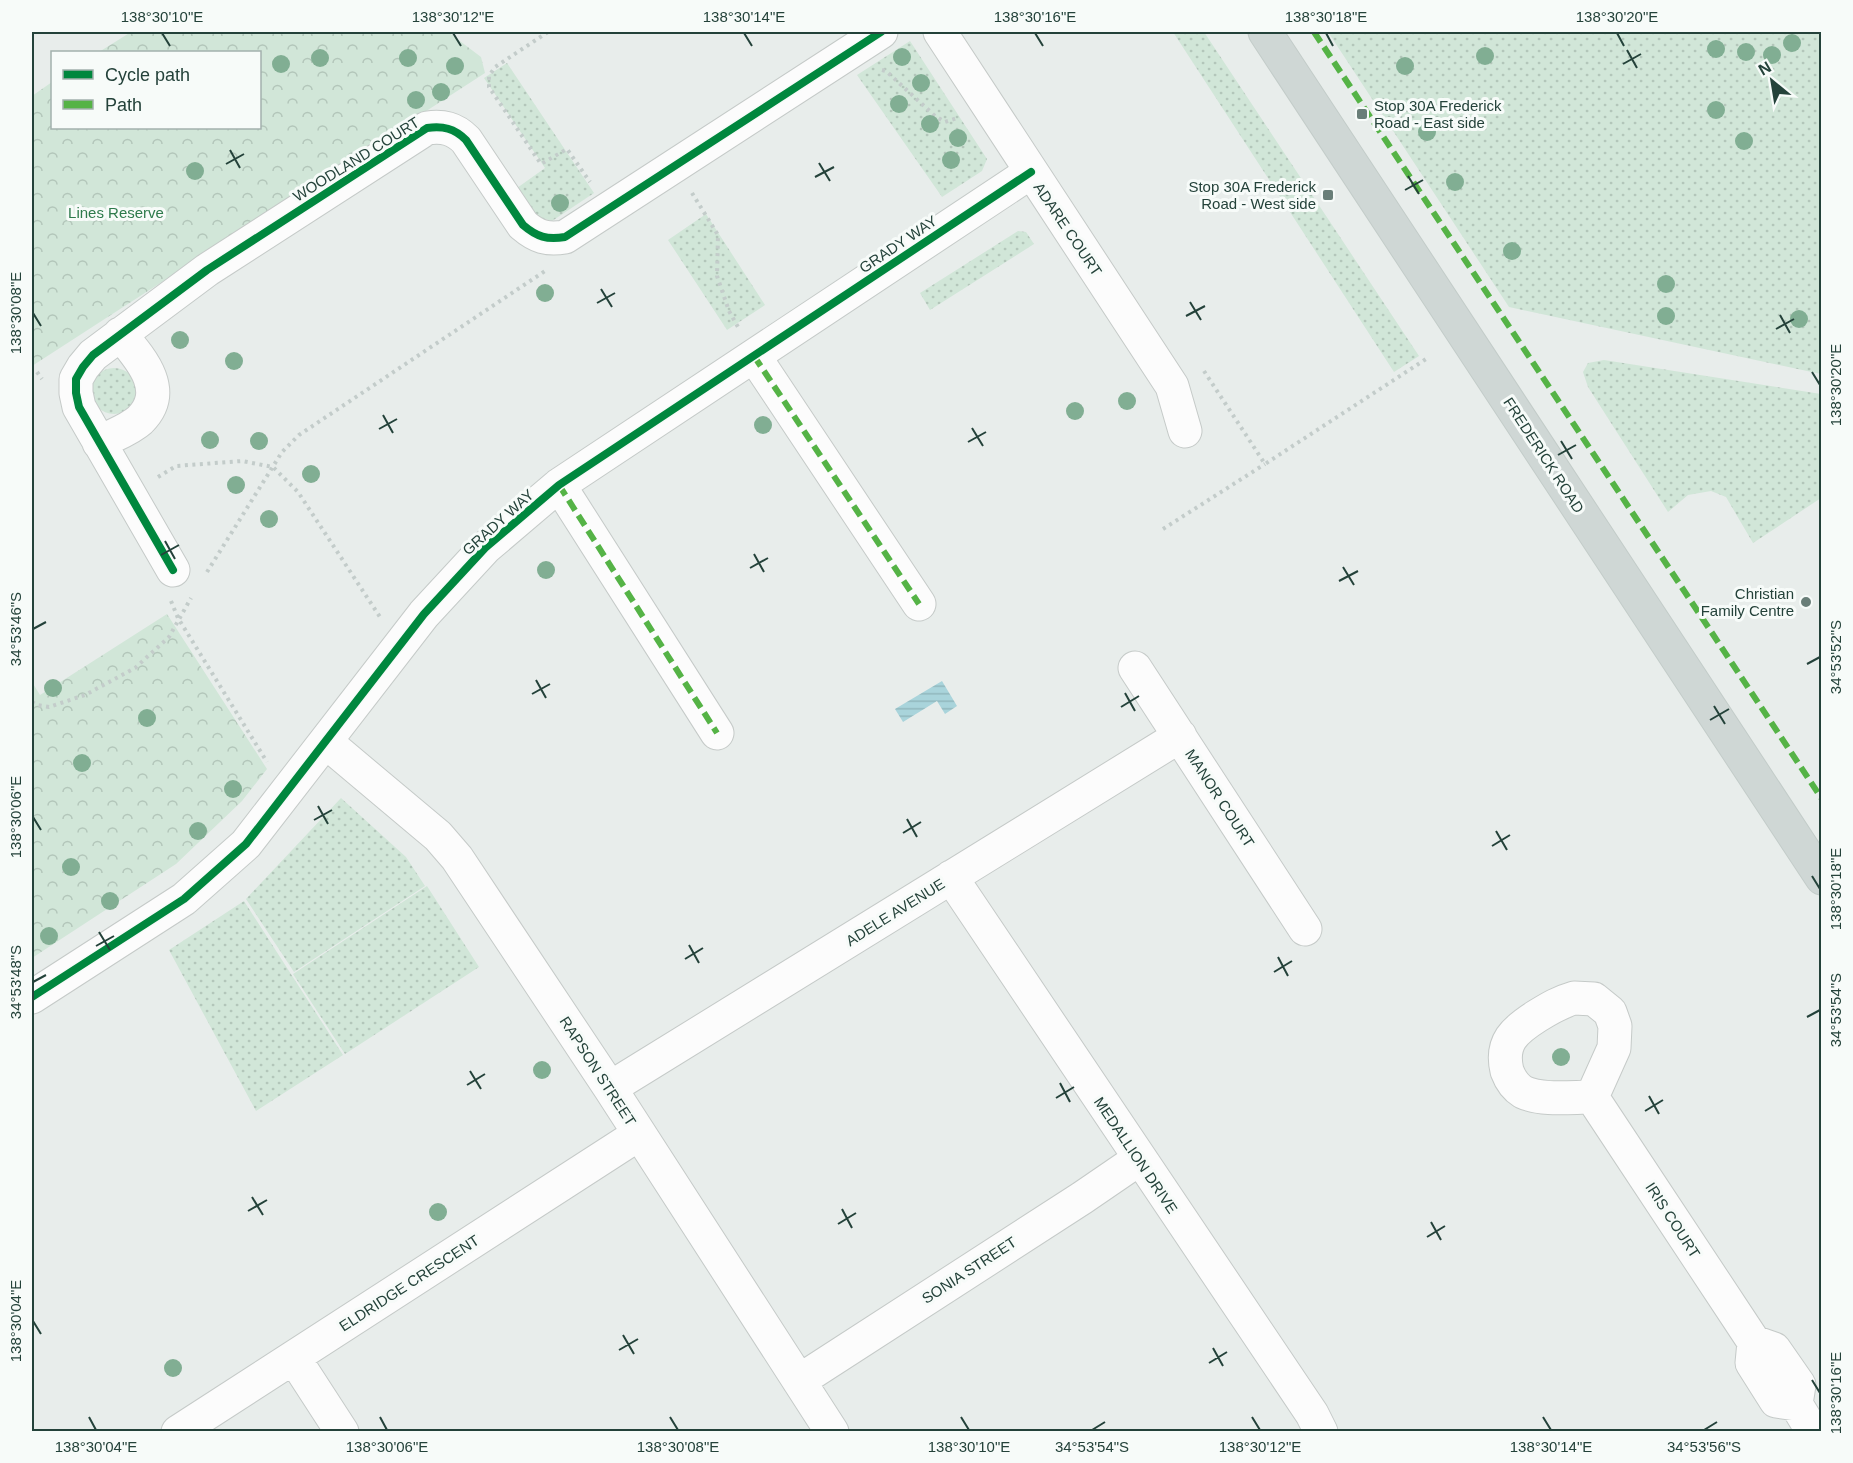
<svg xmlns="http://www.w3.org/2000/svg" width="1853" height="1463" font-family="Helvetica,sans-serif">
  <defs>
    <pattern id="grass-dots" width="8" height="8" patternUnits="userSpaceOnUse" patternTransform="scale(1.5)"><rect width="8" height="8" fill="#d1e6d8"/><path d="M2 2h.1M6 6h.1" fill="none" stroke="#b3c6ba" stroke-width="1.8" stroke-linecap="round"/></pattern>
    <pattern id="park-crowns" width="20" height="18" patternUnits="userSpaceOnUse" patternTransform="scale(1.5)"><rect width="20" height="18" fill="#d1e6d8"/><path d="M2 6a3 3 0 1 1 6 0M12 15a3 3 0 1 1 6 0" fill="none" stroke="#b3c6ba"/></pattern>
    <pattern id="water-rules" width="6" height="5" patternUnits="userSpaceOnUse" patternTransform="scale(1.5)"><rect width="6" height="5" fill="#a9d4db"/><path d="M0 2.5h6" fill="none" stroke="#91b7bd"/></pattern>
  </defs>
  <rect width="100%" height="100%" fill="#e8edeb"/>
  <!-- grass -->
  <path fill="url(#grass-dots)" d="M1173,32H1204L1419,356L1394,372Z
    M1328,32H1821V374L1509,307Z
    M910,41L987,159L982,171L942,197L857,75Z
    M507,63L594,193L552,221L537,217L517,188L545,168L484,78Z
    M706,214L765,305L727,330L668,240Z
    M1018,231L1026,232L1034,244L930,310L920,293Z
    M1604,360L1821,394V498L1753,543L1726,497L1711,491L1688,495L1668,512L1588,387L1583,372L1588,363Z
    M91 391a23 23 0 1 1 46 0a23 23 0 1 1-46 0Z
    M341,798L406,857L425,886L294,972L246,899Z
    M427,886L479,967L345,1054L293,974Z
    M244,901L343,1055L256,1111L169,950Z"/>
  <!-- park -->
  <path fill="url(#park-crowns)" d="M131,32H448L481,57L485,73L32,366V96L52,82V128H260V52H99Z
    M167,614L267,769L242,801L176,864L32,958V682L40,695Z"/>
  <!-- water -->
  <path fill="url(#water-rules)" d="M942,681L957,706L945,714L937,701L903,722L895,709Z"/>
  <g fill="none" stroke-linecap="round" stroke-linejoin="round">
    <defs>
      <path id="minor" d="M940,32L1172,386L1185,431
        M754,356L919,604
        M99,443C111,436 129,430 140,420C170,390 140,358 120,334
        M559,485L717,733
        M173,570L79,407L76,393V379L83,367L93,355L207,270L427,128C443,126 454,128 466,140L523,225C537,237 547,240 565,237L881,32
        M1135,668L1305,929
        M326,742L438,836L457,858L610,1088L832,1432
        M951,877L1312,1414L1321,1432
        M32,997L184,899L246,844L424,614L485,548L559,485L1031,172
        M1574,998L1594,999L1610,1012L1615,1026L1614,1048L1592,1097C1571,1097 1543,1101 1523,1092C1515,1087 1510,1079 1507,1071C1500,1042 1515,1030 1537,1016C1550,1008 1560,1002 1574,998Z
        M610,1088L1180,736
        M1592,1097L1754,1342L1774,1349L1799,1385L1796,1404L1813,1432
        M1754,1342L1752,1363L1776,1401L1796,1404
        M294,1358L342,1432
        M799,1381L1082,1198L1139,1159
        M178,1432L639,1134"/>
      <path id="major" d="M1265,32L1822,878"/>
    </defs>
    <!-- minor casing -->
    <use href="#minor" stroke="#c5cac8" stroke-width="35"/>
    <!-- major casing -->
    <use href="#major" stroke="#c3ccc9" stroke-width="35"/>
    <!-- path -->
    <path stroke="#c3ccca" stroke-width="4" stroke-dasharray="3 4.5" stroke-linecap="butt" d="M548,32L495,67L489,76V87L541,164L567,149L590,182
      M882,70L886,71L935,116L945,122L957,118
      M692,193L718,235L717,276L729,311L738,327
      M1204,371L1265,464L1426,359
      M37,372L42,379
      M158,477L176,466L242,461L273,467L298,492L380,617
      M1163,529L1265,464
      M207,572L282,452L299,435L545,271
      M171,601L178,618L267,762
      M32,702L37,705L49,707L85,695L135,668L169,637L191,598"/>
    <!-- minor -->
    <use href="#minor" stroke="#fcfcfc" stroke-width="33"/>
    <!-- major -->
    <use href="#major" stroke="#cfd7d5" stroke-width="33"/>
    <!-- quiet -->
    <path stroke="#55b346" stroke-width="6" stroke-dasharray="12 6" stroke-linecap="butt" d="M1314,32L1822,799
      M754,356L919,604
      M559,485L717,733"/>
    <defs>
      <path id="cycleway" d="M173,570L79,407L76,393V379L83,367L93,355L207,270L427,128C443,126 454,128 466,140L523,225C537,237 547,240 565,237L881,32
        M32,997L184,899L246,844L424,614L485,548L559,485L1031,172"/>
    </defs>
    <!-- cycleway casing -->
    <use href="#cycleway" stroke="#f7fbf9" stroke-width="11"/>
    <!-- cycleway -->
    <use href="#cycleway" stroke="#00873e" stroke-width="8"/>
  </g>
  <!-- trees -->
  <g fill="#81ae93">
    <circle cx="1792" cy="43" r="9"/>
    <circle cx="1716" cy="49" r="9"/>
    <circle cx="1746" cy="52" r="9"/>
    <circle cx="1772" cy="55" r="9"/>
    <circle cx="1485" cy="56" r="9"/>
    <circle cx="902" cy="57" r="9"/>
    <circle cx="320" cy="58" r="9"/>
    <circle cx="408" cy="58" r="9"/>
    <circle cx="281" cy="64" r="9"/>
    <circle cx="455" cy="66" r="9"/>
    <circle cx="1405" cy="66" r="9"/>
    <circle cx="921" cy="83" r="9"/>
    <circle cx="441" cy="92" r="9"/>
    <circle cx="416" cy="100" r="9"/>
    <circle cx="899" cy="104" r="9"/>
    <circle cx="1716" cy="110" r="9"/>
    <circle cx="930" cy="124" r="9"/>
    <circle cx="1427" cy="132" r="9"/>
    <circle cx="958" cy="138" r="9"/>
    <circle cx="1744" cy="141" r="9"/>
    <circle cx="951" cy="160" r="9"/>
    <circle cx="195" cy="171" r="9"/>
    <circle cx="1455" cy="182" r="9"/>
    <circle cx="560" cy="203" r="9"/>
    <circle cx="1512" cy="251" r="9"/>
    <circle cx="1666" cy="284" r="9"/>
    <circle cx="545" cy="293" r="9"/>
    <circle cx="1666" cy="316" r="9"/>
    <circle cx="1799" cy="319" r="9"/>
    <circle cx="180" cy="340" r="9"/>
    <circle cx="234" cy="361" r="9"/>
    <circle cx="1127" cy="401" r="9"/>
    <circle cx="1075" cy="411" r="9"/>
    <circle cx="763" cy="425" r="9"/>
    <circle cx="210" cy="440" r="9"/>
    <circle cx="259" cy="441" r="9"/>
    <circle cx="311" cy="474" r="9"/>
    <circle cx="236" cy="485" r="9"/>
    <circle cx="269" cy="519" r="9"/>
    <circle cx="546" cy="570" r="9"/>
    <circle cx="53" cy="688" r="9"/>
    <circle cx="147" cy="718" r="9"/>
    <circle cx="82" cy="763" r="9"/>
    <circle cx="233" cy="789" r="9"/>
    <circle cx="198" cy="831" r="9"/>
    <circle cx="71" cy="867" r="9"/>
    <circle cx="110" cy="901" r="9"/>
    <circle cx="49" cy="936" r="9"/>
    <circle cx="1561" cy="1057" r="9"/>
    <circle cx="542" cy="1070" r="9"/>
    <circle cx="438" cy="1212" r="9"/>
    <circle cx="173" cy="1368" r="9"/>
  </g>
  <!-- ticks -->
  <path fill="none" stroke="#24423a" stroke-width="2" d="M162,33L170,46M453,33L461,46M744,33L752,46M1035,33L1043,46M1326,33L1333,46M1617,33L1624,46M1627,50L1637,68M1623,64L1641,54M230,150L240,168M819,163L830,181M226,164L244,154M1408,176L1419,194M815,177L834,167M1405,190L1423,180M601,289L612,307M1190,302L1201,320M597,303L615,293M33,313L41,326M1780,315L1790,333M1186,316L1205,306M1776,329L1794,319M1812,372L1820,385M383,415L393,433M972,428L983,446M379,429L397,419M1561,441L1572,459M968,442L986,432M1558,455L1576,445M165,541L175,559M754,554L764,572M161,555L179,545M1343,567L1354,585M750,568L768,558M1339,581L1358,571M33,629L46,622M1807,664L1820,657M536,680L546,698M1125,693L1135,711M532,694L550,684M1714,706L1725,724M1121,707L1139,696M1710,720L1729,709M318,806L328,824M33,817L41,830M907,819L917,837M314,820L332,810M1496,831L1507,850M903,833L921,822M1492,846L1510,835M1812,876L1820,889M99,932L110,950M689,945L699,963M96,946L114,936M1278,957L1288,976M685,959L703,948M1274,972L1292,961M33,982L46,975M1807,1017L1820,1010M470,1071L481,1089M1060,1083L1070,1102M467,1085L485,1074M1649,1096L1659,1114M1056,1098L1074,1087M1645,1111L1663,1100M252,1197L263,1215M842,1209L852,1228M248,1211L267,1200M1431,1222L1441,1240M838,1224L856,1213M1427,1237L1445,1226M33,1321L41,1334M623,1335L634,1354M1213,1348L1223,1366M619,1350L638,1339M1209,1363L1227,1352M1812,1380L1820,1393M89,1417L96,1430M380,1417L387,1430M670,1417L678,1430M961,1417L969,1430M1252,1417L1260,1430M1543,1417L1551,1430M1092,1430L1105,1422M1704,1430L1717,1422"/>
  <!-- markers -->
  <g fill="#697e78" stroke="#f7fbf9" stroke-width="2">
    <rect x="1356" y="108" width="12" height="12" rx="3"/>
    <rect x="1322" y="189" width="12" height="12" rx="3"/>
    <circle cx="1806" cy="602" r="6"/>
  </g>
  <g text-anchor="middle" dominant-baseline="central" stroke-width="6" stroke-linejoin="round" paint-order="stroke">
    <!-- poi labels -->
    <g font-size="15" fill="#24423a" stroke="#f7fbf9" text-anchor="end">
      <text x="1374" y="105" text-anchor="start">Stop 30A Frederick<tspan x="1374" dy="17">Road - East side</tspan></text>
      <text x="1316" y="186">Stop 30A Frederick<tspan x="1316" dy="17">Road - West side</tspan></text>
      <text x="1794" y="593">Christian<tspan x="1794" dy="17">Family Centre</tspan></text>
    </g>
    <!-- street labels -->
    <g font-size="15" fill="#24423a" stroke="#f7fbf9">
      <text transform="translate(356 159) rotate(-32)">WOODLAND COURT</text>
      <text transform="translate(1068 229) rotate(56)">ADARE COURT</text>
      <text transform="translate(898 244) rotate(-34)">GRADY WAY</text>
      <text transform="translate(1544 455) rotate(57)">FREDERICK ROAD</text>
      <text transform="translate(498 522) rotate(-42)">GRADY WAY</text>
      <text transform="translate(1220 798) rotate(57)">MANOR COURT</text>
      <text transform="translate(895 912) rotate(-32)">ADELE AVENUE</text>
      <text transform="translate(598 1071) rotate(57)">RAPSON STREET</text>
      <text transform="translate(1136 1155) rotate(56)">MEDALLION DRIVE</text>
      <text transform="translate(1673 1220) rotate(57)">IRIS COURT</text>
      <text transform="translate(969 1270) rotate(-33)">SONIA STREET</text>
      <text transform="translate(409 1283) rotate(-33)">ELDRIDGE CRESCENT</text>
    </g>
    <!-- park labels -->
    <g font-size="15" fill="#2d7a4b" stroke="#f7fbf9">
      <text x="116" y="212">Lines Reserve</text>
    </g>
  </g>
  <!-- border -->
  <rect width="1853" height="1463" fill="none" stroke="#f7fbf9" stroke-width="66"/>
  <!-- legend -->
  <rect x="51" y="51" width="210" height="78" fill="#f7fbf9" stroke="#a3b1ad" stroke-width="1.5"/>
  <rect x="63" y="70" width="30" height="9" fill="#00873e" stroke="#a3b1ad" stroke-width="1.5"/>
  <text x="105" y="81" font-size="18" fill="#24423a">Cycle path</text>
  <rect x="63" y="100" width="30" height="9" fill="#55b346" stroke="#a3b1ad" stroke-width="1.5"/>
  <text x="105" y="111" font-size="18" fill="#24423a">Path</text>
  <!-- north arrow -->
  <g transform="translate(1772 81) rotate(330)" stroke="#f7fbf9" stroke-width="4.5" paint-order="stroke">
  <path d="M0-4.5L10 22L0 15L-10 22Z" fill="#24423a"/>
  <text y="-9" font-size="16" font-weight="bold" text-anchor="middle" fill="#24423a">N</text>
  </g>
  <rect x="33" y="33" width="1787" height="1397" fill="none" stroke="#24423a" stroke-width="2"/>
  <g font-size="15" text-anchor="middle" fill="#24423a">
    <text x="162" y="22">138°30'10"E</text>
    <text x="453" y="22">138°30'12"E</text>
    <text x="744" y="22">138°30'14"E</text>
    <text x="1035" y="22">138°30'16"E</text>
    <text x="1326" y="22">138°30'18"E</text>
    <text x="1617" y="22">138°30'20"E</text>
    <text transform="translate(16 313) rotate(-90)" y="5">138°30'08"E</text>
    <text transform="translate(1836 385) rotate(-90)" y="5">138°30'20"E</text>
    <text transform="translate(16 629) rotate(-90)" y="5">34°53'46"S</text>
    <text transform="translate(1836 657) rotate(-90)" y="5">34°53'52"S</text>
    <text transform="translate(16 817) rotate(-90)" y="5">138°30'06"E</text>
    <text transform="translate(1836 889) rotate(-90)" y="5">138°30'18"E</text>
    <text transform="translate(16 982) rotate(-90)" y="5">34°53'48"S</text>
    <text transform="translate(1836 1010) rotate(-90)" y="5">34°53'54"S</text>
    <text transform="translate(16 1321) rotate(-90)" y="5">138°30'04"E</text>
    <text transform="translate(1836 1393) rotate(-90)" y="5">138°30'16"E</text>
    <text x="96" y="1452">138°30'04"E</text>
    <text x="387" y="1452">138°30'06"E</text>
    <text x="678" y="1452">138°30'08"E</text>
    <text x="969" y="1452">138°30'10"E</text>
    <text x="1092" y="1452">34°53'54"S</text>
    <text x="1260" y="1452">138°30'12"E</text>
    <text x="1551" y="1452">138°30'14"E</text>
    <text x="1704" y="1452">34°53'56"S</text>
  </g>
</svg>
